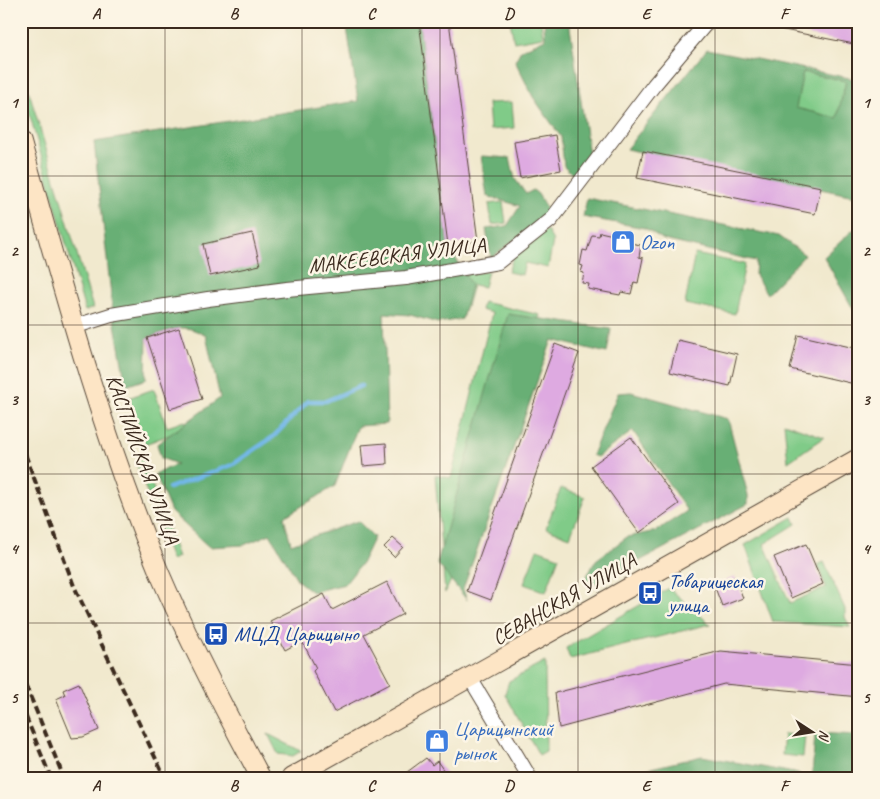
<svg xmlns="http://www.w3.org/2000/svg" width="880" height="799" font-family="Caveat,sans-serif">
  <rect width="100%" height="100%" fill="#fcf5e5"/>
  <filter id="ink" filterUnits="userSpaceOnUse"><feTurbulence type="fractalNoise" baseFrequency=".02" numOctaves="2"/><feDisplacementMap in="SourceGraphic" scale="10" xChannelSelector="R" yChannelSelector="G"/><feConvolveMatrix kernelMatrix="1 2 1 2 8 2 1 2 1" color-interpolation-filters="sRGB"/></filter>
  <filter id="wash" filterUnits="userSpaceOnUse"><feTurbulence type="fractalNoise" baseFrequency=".0096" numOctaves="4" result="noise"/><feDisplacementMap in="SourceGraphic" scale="20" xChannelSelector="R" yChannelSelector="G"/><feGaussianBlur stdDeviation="1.12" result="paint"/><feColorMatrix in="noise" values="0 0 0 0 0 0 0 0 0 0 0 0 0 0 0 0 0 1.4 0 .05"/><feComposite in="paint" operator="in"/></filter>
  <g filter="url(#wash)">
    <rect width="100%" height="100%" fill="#f1e9ce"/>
    <!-- green -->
    <path fill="#80cb88" stroke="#5e7a53" d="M510,21H541L543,37L514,42Z
      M21,64L93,308L85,311L21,84Z
      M803,72L846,81L837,118L795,108Z
      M512,102L514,128L490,130L488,103Z
      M503,202L506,223L492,225L489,204Z
      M547,230L553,241L548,268L525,263L522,275L508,272L513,257Z
      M695,254L745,264L735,314L685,304Z
      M488,271L484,287L473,285L467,306L439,296L435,279Z
      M483,302L540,315L522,363L461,558L445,593L435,475L451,478L492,313L481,310Z
      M154,389L167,427L185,421L187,428L145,444L128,398Z
      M784,423L824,437L788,462Z
      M143,459L178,557L171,560L136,462Z
      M561,488L585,497L570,537L546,528Z
      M793,517L796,524L764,544L790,603L826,587L817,565L824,562L845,609V617L850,627L773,622L745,545Z
      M537,549L559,557L546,592L524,584Z
      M669,588L710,624L570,659L566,648Z
      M545,662L546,751L539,755L505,694L509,681Z
      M268,734L301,751L293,756L278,754Z
      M784,734L805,736L803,757L782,755Z"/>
    <!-- forest -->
    <path fill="#68af74" stroke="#526c49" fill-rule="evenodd" d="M346,21H419L448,245L471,285L462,319L438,323L410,315L384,313L387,424L358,426L335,486L284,517L291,544L358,521L374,537L361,564L345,584L312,592L298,581L270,534L244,545L209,547L171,512L155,474L177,464L161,458L157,444L220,398L206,336C182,321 172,330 147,338L146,379L126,386L113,313L94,142L358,101Z
      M544,21H569L590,161L574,176L564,166L561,137L533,97L515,61L521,50L545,39Z
      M707,49L859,80V197L626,149ZM803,72L846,81L837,118L796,108Z
      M481,156L510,158L515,179L526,194L533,190L538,194L549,213L491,258L486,229L507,226L520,206L487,196Z
      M587,198L779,236L805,255L767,294L755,275L756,261L664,240L645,228L583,217Z
      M854,229L859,234L857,316L824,257Z
      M508,314L611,329L607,353L552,340L463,589L467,600L437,563Z
      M631,392L728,419L748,495V504L592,586L584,581L596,560L627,537L656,531L687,511L633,431L597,457L592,455L618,393Z
      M815,733L859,735V778H812Z
      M702,756L800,774L799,778H609Z"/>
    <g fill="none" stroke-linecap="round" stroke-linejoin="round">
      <!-- stream -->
      <path stroke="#72b7e9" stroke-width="4.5" d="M169,488L232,465L273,437L308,401H326L361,386"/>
    </g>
    <g id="blocks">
      <!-- building -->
      <path fill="#deaae1" d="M419,21H449L478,241L448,245Z
        M770,21H859V45L769,27Z
        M555,135L561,170L520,178L514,142Z
        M643,151L821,187L815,214L637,178Z
        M600,232L631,239L630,243L641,245L639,257L643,258L638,283L634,282L631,294L621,292L620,295L588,289L589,284L582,283L584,273L581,272L583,266L580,265L583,250L587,251L592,235L599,236Z
        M252,233L260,265L210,276L203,244Z
        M179,328L202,399L170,409L147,338Z
        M798,335L859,349V385L790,369Z
        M678,340L737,354L730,386L670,372Z
        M555,344L579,353L491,600L467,591Z
        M631,437L679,504L639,533L591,466Z
        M386,443L387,464L363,466L361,445Z
        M393,538L403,547L394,557L384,547Z
        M806,544L823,584L791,598L774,557Z
        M735,577L743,598L722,606L714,585Z
        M387,582L403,614L364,634L390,683L334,712L313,671L316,668L302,641L285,650L270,621L324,594L332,610Z
        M721,651L859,664V697L724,684L559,728L555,693Z
        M79,683L99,730L83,737L72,738L56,699L65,695L63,690Z
        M426,758L432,765L437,761L449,778H399Z"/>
    </g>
  </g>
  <g filter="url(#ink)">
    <use href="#blocks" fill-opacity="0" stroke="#564738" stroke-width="1"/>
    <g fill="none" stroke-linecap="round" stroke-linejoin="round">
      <defs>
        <path id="street" d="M73,327L111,315L208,299L287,289L406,278L498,262L551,220L654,85L708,21
          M470,678L530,778"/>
        <path id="secondary" d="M21,141C62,286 101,432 159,572C189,642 225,711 261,778
          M291,778L859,458"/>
      </defs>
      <!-- street casing -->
      <use href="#street" stroke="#564738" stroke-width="16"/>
      <!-- secondary casing -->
      <use href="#secondary" stroke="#564738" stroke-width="21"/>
      <!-- street -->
      <use href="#street" stroke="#fff" stroke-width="14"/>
      <!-- secondary -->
      <use href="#secondary" stroke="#fde5c5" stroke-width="19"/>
      <!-- rail -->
      <path stroke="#3b2a1e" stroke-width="4" stroke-dasharray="8 4" stroke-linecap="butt" d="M21,443L74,586L165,778
        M21,674L64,778
        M21,705L51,778"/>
    </g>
  </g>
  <!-- grid -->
  <path fill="none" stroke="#3b2a1e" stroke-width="1" stroke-opacity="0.55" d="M165,21V778M302,21V778M440,21V778M578,21V778M715,21V778M21,176H859M21,325H859M21,474H859M21,623H859"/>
  <!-- icons -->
  <defs>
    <symbol id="shop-square" viewBox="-11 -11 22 22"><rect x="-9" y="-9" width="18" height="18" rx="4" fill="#3f7fe0" stroke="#fcf5e5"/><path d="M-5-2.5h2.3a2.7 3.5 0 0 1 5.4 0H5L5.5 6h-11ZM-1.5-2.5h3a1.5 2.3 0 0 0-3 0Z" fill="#fff"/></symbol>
    <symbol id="bus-square" viewBox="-11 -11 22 22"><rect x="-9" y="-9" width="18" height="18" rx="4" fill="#1a4fb4" stroke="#fcf5e5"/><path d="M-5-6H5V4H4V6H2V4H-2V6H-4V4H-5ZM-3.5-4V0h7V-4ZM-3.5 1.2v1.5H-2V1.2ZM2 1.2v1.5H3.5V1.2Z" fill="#fff"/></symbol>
  </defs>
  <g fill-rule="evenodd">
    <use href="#shop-square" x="609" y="228" width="28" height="28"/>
    <use href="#bus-square" x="636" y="579" width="28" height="28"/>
    <use href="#bus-square" x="202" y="620" width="28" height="28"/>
    <use href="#shop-square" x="423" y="727" width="28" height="28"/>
  </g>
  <g text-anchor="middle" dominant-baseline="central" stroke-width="5" stroke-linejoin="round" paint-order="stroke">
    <!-- shop labels -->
    <g font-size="21" fill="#366cbe" stroke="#fcf5e5" text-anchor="start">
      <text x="640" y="242">Ozon</text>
      <text x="454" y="729">Царицынский<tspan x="454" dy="24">рынок</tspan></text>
    </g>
    <!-- street labels -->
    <g font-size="21" fill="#3b2a1e" stroke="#fcf5e5">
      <text transform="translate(397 255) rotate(-7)">МАКЕЕВСКАЯ УЛИЦА</text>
      <text transform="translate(143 459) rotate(70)">КАСПИЙСКАЯ УЛИЦА</text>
      <text transform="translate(564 599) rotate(-30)">СЕВАНСКАЯ УЛИЦА</text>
    </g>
    <!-- transit labels -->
    <g font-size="21" fill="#164399" stroke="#fcf5e5" text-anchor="start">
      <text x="668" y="581">Товарищеская<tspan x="668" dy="24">улица</tspan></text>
      <text x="234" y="634">МЦД Царицыно</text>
    </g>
  </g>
  <!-- margin -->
  <rect width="880" height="799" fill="none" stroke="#fcf5e5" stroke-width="55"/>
  <!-- north arrow -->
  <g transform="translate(812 732) rotate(102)" stroke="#fcf5e5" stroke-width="4" paint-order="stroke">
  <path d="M0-4L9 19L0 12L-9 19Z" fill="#3b2a1e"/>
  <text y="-8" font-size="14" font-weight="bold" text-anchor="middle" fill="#3b2a1e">N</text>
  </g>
  <rect x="28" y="28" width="824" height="744" fill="none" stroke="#3b2a1e" stroke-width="2"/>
  <g font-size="16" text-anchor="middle" font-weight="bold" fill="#3b2a1e">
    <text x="96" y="19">A</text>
    <text x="234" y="19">B</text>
    <text x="371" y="19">C</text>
    <text x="509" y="19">D</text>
    <text x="646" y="19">E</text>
    <text x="784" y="19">F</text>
    <text x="14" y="108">1</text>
    <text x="866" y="108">1</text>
    <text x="14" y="256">2</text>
    <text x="866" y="256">2</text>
    <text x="14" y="405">3</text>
    <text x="866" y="405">3</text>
    <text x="14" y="554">4</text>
    <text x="866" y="554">4</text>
    <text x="14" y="703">5</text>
    <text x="866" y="703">5</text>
    <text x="96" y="791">A</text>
    <text x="234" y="791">B</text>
    <text x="371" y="791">C</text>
    <text x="509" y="791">D</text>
    <text x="646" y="791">E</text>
    <text x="784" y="791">F</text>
  </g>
</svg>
